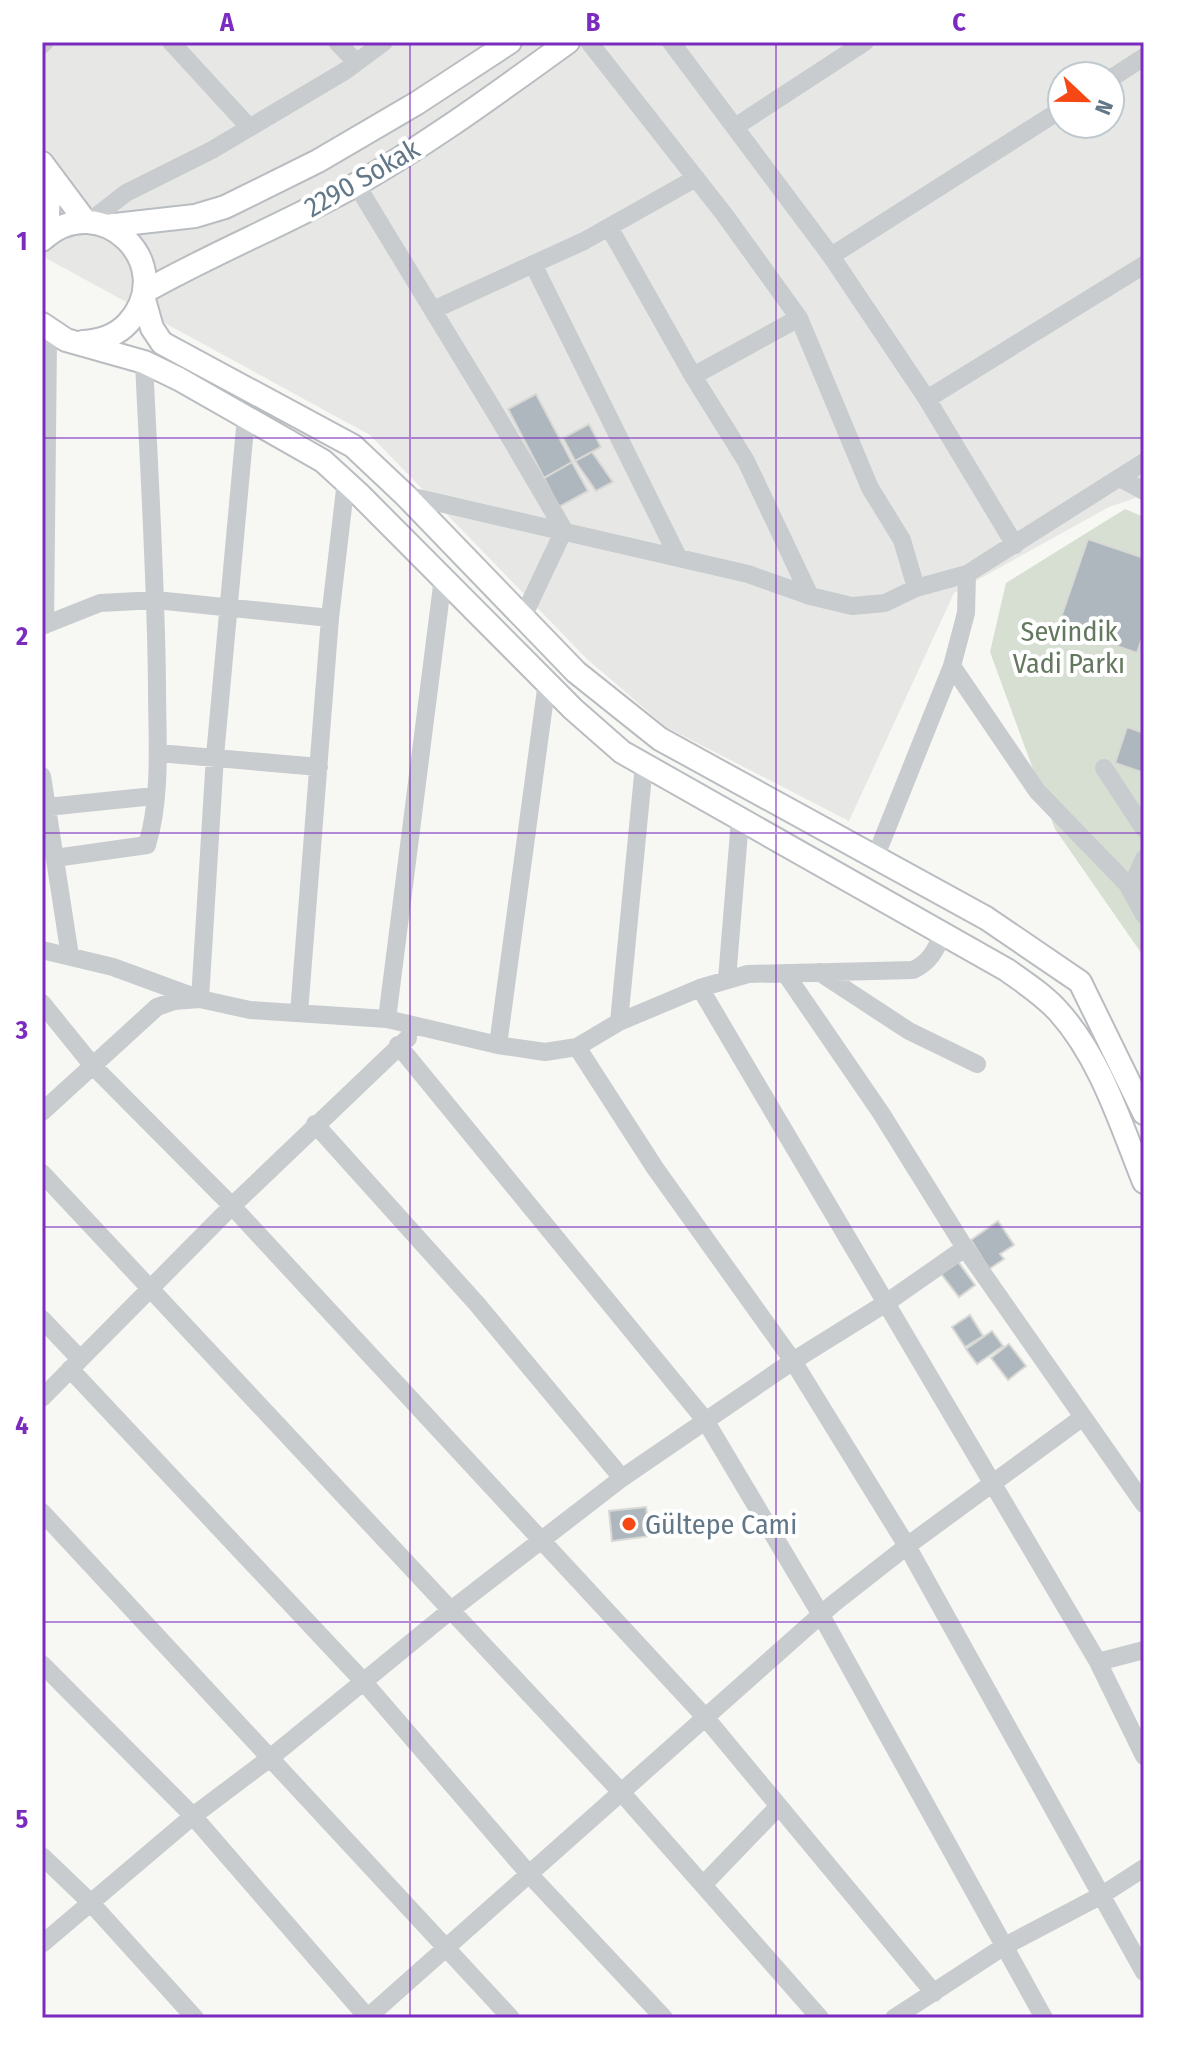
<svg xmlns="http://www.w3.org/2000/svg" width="1186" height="2060" font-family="'Fira Sans Condensed',sans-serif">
  <rect width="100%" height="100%" fill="#f7f7f3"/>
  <!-- built -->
  <path fill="#e7e8e6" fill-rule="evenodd" d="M42,42H1144V495L1109,507L954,593L849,821L666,727L586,658L370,435L42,256ZM1062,76H1110V124H1062Z"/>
  <!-- green -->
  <path fill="#d7dfd3" d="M1125,509L1144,517V957L1055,829L990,652L1006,583Z"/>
  <!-- building -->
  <path fill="#aeb7bd" stroke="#d8d8d5" stroke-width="2" d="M536,394L572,462L544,478L508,409Z
    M589,424L601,447L575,461L563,438Z
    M592,452L613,482L596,491L575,461Z
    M572,462L588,491L559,507L544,478Z
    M1088,539L1144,558V632L1137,653L1058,626Z
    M1127,727L1144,733V773L1115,763Z
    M998,1221L1014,1245L1000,1254L1004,1259L989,1269L971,1240Z
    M956,1259L975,1285L959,1297L939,1271Z
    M970,1315L983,1336L965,1347L952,1327Z
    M992,1331L1003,1346L977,1364L966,1349Z
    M1009,1344L1026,1366L1008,1380L991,1358Z
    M646,1507L650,1536L612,1541L609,1511Z"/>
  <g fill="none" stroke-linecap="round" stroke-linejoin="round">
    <defs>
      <path id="major" d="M42,163L86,222
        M42,172L49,196L47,235
        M106,226L195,216L225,207L318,161L417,103L510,42
        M42,240C100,186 180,265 128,323C116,336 100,341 83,342
        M144,292C211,254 283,225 350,188C427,145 497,93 568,42
        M143,296L152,328L162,343L353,446L405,495L576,672L660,739L986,918L1080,982L1144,1113
        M42,324L66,340L144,362L179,379L323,461L358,493L573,709L622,752L1007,970C1025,983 1044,995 1059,1012C1101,1059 1121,1125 1144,1182"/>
    </defs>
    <!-- major casing -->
    <use href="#major" stroke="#b9bdc1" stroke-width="26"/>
    <!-- minor -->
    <path stroke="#c8cccf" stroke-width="18" d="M171,42L249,127
      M337,42L356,62
      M589,42L724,214L799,318L870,488L902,540L916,588
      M671,42L831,256L927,399L1144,265
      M42,45L45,42
      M1110,79L1144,57
      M735,127L865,42
      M356,184L499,419L564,530
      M90,221L126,193L212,150L345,71L384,42
      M609,227L693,376L746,461L810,596
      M831,256L1062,109
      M533,264L678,557
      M433,310L584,241L696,178
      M693,376L799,318
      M927,399L1015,545
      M1120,478L1144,491
      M405,495L748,574L810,596L852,606L885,603L916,588L967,574L1144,462
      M523,617L564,530
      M45,625L48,340
      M42,626L100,603L156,600L330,618
      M952,666L1037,791L1127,884L1144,915
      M158,753L319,767
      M1104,768L1144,829
      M42,776L70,956
      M47,807L154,796
      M55,858L147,845C162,796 157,738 157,687C156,578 149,470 144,362
      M875,858L952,666L966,613L967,574
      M1130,890L1144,859
      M42,950L113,967L200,999L250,1010L387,1019L498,1045L545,1052L577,1047L619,1022L700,988L748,974L913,970C930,962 935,951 943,934
      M819,972L909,1031L977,1064
      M785,973L881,1113L965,1248L1144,1504
      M727,979L740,820
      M700,988L1098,1662L1144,1756
      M42,1003L93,1066L232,1206L705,1717L934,1993
      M299,1013L330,618L346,481
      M387,1019L443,578
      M619,1022L644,765
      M398,1045L705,1420L821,1615L1044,2018
      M498,1045L547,682
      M577,1047L655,1168L793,1361L907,1546L1144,1972
      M42,1112L157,1007L174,1001L200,999L215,756L246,417
      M315,1124L477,1304L622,1478
      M42,1173L621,1792L820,2018
      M42,1319L80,1359
      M70,1369L363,1681L529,1874L664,2018
      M42,1398L232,1206L408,1038
      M42,1512L511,2018
      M1098,1662L1144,1650
      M42,1664L193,1816L368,2018
      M42,1856L90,1902L195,2018
      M703,1885L779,1806
      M42,1944L193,1816L270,1758L451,1610L622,1478L793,1361L886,1303L965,1248
      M367,2018L833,1604L907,1546L1083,1417
      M894,2018L1003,1947L1102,1895L1144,1868"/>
    <!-- major -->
    <use href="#major" stroke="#fff" stroke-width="22"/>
  </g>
  <!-- grid -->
  <path fill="none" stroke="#7b2cbf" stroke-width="2" stroke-opacity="0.55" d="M410,42V2018M776,42V2018M42,438H1144M42,833H1144M42,1227H1144M42,1622H1144"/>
  <!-- markers -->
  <circle fill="#f54814" stroke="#fff" stroke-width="3" cx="629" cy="1524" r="8"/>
  <g text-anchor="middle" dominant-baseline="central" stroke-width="8" stroke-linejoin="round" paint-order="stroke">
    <!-- street labels -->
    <g font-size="28" fill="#627787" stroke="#fff">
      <text transform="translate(362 178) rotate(-30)">2290 Sokak</text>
    </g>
    <!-- park labels -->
    <g font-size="28" fill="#63785e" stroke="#fff">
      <text x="1069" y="631">Sevindik<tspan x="1069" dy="32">Vadi Parkı</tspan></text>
    </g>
    <!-- poi labels -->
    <g font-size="28" fill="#627787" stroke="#fff" text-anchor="start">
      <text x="645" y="1524">Gültepe Cami</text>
    </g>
  </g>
  <!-- border -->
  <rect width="1186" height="2060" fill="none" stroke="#ffffff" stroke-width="88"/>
  <!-- north arrow -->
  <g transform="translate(1086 100) rotate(112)"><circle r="38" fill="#ffffff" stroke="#c0c9cf" stroke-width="2"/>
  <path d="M0-6L14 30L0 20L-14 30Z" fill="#f54814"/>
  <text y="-12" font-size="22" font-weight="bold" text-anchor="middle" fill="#627787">N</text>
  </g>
  <rect x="44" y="44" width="1098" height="1972" fill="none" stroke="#7b2cbf" stroke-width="3"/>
  <g font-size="26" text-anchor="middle" font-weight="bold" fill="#7b2cbf">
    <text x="227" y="31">A</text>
    <text x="593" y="31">B</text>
    <text x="959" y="31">C</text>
    <text x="22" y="250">1</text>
    <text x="22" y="645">2</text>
    <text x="22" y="1039">3</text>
    <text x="22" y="1434">4</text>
    <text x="22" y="1828">5</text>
  </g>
</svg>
